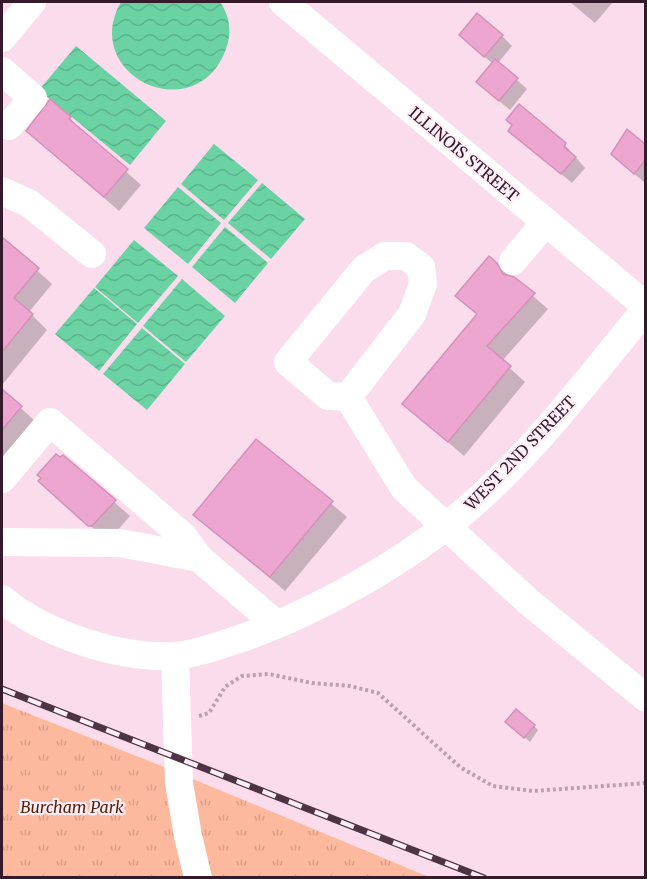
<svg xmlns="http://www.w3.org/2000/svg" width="647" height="879" font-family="Merriweather,serif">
  <defs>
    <pattern id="park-tufts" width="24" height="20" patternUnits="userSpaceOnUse" patternTransform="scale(1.5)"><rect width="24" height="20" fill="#fdb99e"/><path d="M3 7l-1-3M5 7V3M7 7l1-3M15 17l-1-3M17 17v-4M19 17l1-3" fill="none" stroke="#d99e88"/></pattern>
    <pattern id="water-waves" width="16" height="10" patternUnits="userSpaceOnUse" patternTransform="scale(1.5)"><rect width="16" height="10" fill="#6ad2a3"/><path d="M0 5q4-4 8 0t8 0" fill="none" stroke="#5cb48c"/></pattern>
  </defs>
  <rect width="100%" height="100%" fill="#fadced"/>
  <!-- park -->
  <path fill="url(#park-tufts)" d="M2,703L164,767L429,877H2Z"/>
  <!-- water -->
  <path fill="url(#water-waves)" d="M121,2H220C230,16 232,33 226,49C196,131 79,75 121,2Z
    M76,46L166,121L130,165L39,90Z
    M214,144L258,180L224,220L181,184Z
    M262,183L305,219L271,259L228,223Z
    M178,187L221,223L188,264L144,228Z
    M225,227L268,263L235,303L192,267Z
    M134,240L178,276L138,323L95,287Z
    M182,279L225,316L186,362L143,326Z
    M94,288L137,324L99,371L55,334Z
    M142,328L185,364L147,410L103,374Z"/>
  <!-- shadow -->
  <path fill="#0003" d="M570,2H613L595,23Z
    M502,36L512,46L498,63L527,89L510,110L488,92L493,64L471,45Z
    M519,106L565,145L585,168L572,183L510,131Z
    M70,118L84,134L141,185L119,211L28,131Z
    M628,131L646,146L645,183L623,164Z
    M2,239L52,284L29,312L47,330L2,385Z
    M496,264L548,309L502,361L525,382L464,456L404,404L478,316L457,296Z
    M2,391L36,422L2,463Z
    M257,441L347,517L285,591L195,515Z
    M63,457L130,516L108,541L55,495Z
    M512,726H534L538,730L530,742Z"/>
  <!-- building -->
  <path fill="#eda6d0" stroke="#d590ba" stroke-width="1.5" d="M477,13L503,35L484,57L459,35Z
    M495,59L518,78L499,101L476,82Z
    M50,99L71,117L69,119L128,169L104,197L26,131Z
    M519,104L566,143L564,147L576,157L561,174L508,131L512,125L506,120Z
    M627,129L645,144V161L634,174L611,154Z
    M2,237L39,268L14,298L33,314L2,352Z
    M489,256L497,263L503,274L514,277L535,293L487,346L511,366L448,442L402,404L477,314L455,296Z
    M2,389L22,406L2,430Z
    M256,439L333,501L270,577L193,515Z
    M56,454L60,457L63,455L116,500L92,526H88L38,481L41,478L37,475Z
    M516,709L535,725L524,738L505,722Z"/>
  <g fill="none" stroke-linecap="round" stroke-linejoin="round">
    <!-- path -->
    <path stroke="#bc9fb0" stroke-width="4" stroke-dasharray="3 3" stroke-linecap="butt" d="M199,716L209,713L225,687L242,676L269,674L312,683L350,686L378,693L460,767L493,786L533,791L646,783"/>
    <!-- minor -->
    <path stroke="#fff" stroke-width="28" d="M283,2L646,306
      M2,38L32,2
      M2,71L33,98L9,126
      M2,191L30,204L92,254
      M513,261L546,222
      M348,397L412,314L423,284L421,267L406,256H385L364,269L288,362L328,396L348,397L404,488L530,603L646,698
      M2,479L50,422L183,536L199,558
      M2,542L120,543L199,558L276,624
      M2,599C44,634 119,659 175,656C192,655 211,648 227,643C310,617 410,560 474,503C539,446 591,375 646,309
      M175,656L179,783L188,836L198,878"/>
    <defs>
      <path id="rail" d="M2,689L484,878"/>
    </defs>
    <!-- rail casing -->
    <use href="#rail" stroke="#4e3344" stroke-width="7"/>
    <!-- rail -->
    <use href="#rail" stroke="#feeef7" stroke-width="4.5" stroke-dasharray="14" stroke-linecap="butt"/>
  </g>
  <g text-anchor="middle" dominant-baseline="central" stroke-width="4.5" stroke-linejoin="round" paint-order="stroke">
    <!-- street labels -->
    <g font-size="16" fill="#351a2b" stroke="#feeef7">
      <text transform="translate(464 154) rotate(40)">ILLINOIS STREET</text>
      <text transform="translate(520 453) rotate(-46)">WEST 2ND STREET</text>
    </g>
    <!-- park labels -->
    <g font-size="16" font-style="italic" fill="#551e03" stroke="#feeef7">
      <text x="72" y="807">Burcham Park</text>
    </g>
  </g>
  <!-- border -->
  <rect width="647" height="879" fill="none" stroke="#351a2b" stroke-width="6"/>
</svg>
